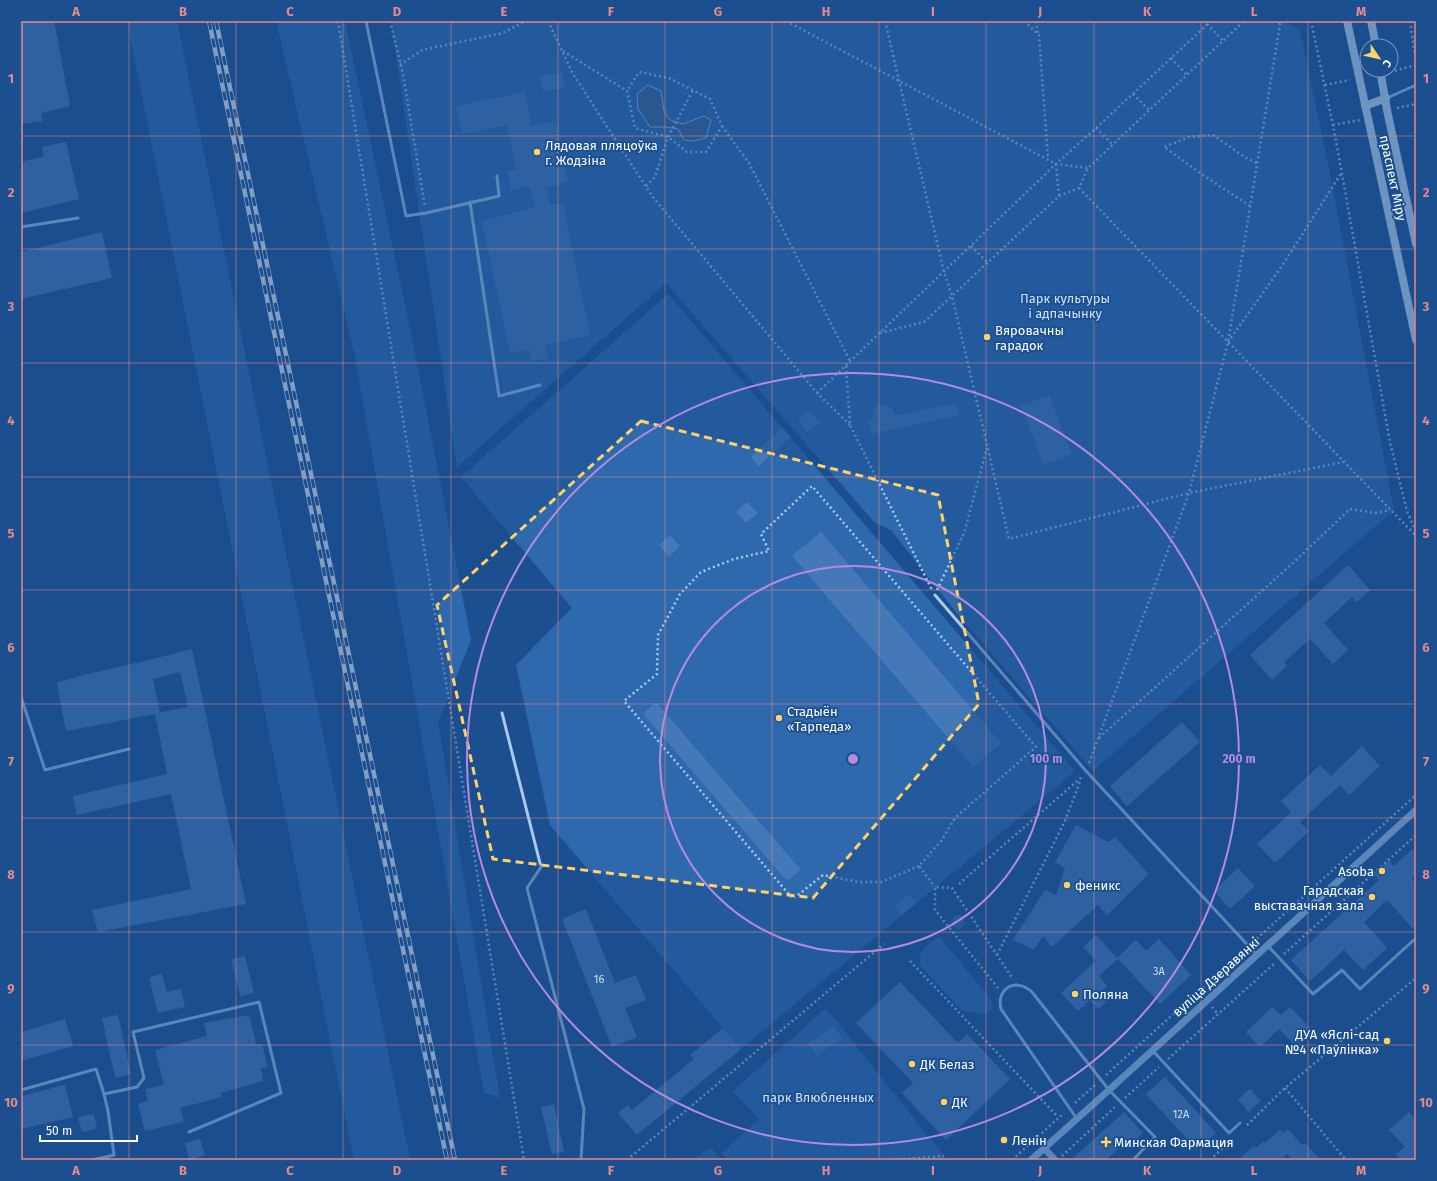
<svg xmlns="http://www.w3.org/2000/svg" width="1437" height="1181" font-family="'Fira Sans',sans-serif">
  <rect width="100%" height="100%" fill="#1b4f8f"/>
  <!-- green -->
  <path fill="#2e69ad" d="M127,21H177L410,1160H354Z
    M276,21H345L413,343L471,640L438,722L500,1098L484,1093L355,357Z
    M391,21H1285L1300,30L1329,169L1394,510L1093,771L955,611L891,530L875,523L666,283L457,467Z
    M668,294L1075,771L741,1049L550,825L516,665L572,608L461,477Z
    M951 922a7 7 0 1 1 14 0a7 7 0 1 1-14 0Z
    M939,936L992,1001V1008L988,1012L984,1014L969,1012L961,1010L920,965C918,949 928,945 939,936Z
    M826,1008L947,1160H728L722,1153L759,1119L733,1091Z
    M710,1147L722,1160H693Z"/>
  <!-- water -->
  <path fill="#3c6290" stroke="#9cc4f0" d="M648,85L661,91L664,111L670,120L683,124L704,116L711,120L706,138L694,141L684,140L678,129L665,127H650L638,109L637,94Z"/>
  <!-- building -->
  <path fill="#4478b7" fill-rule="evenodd" d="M21,21H54L70,106L41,113L43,121L21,124Z
    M562,72L565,87L543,92L540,76Z
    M525,92L532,126L556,121L568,182L546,187L550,204H563L590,335L545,345L548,358L532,362L529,349L510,353L482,221L535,207L530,186L511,190L508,171L516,169L507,125L462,134L456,106Z
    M66,142L79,199L21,213V162L44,156L42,147Z
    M102,232L112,278L21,299V252Z
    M1049,395L1072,454L1044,465L1021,406Z
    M956,403L959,415L872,434L868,421L873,419V411L878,405H885L891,408L896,416Z
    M809,410L820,422L808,432L798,421Z
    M782,428L791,437L759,466L751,457Z
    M747,502L758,513L746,523L736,512Z
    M821,532L1001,743L973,767L792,556Z
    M670,535L680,546L669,557L659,545Z
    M1348,565L1370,590L1357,602L1352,597L1324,623L1348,650L1333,664L1310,639L1284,662L1287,666L1272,680L1250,655Z
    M192,649L246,904L98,932L92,910L191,889L171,794L77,815L73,796L167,774L155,714L66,731L57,683L83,675L149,660ZM180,672L188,707L157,713H160L153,679Z
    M656,702L801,870L787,881L643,714Z
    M1182,722L1200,742L1127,806L1110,786Z
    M1362,746L1380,766L1349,795L1340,785L1300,822L1309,831L1275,863L1257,844L1291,812L1281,801L1320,765L1331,776Z
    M1076,825L1108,842L1115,837L1149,874L1107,915L1098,905L1052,947L1043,936L1034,950L1013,940L1045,890L1056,895L1065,868L1055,862Z
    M1416,846V874L1412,878L1416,883V932L1387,900L1364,922L1387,948L1363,970L1344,950L1310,981L1291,960L1379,880L1373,874L1389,860L1394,866Z
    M1238,868L1255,886L1230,909L1214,891Z
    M909,894L916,903L902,915L894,906Z
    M586,909L615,983L636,975L646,1000L625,1008L637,1037L612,1047L562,919Z
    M1096,935L1118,959L1099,976L1107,986L1102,991L1109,1000L1098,1009L1090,1000L1078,1011L1061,993L1096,961L1083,947Z
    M1159,939L1191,975L1160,1004L1117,958L1136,940L1146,951Z
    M245,956L254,993L240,996L231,959Z
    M162,974L167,992L181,989L185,1007L158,1013L149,977Z
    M900,982L958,1043L967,1034L1010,1079L946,1140L902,1093L913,1083L856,1023Z
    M1272,1007L1281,1015L1290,1007L1312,1030L1296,1046L1279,1029L1260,1047L1246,1032Z
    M118,1015L131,1074L115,1078L102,1018Z
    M249,1015L256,1044H262L268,1067L261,1068L263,1081L221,1093L222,1097L180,1108L184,1122L145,1131L138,1104L148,1101L145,1089L164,1085L155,1050L207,1036L204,1023Z
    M65,1019L73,1046L21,1061V1032Z
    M833,1026L842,1038L817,1056L808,1044Z
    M723,1028L741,1049L637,1135L618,1113L628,1105L632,1110L694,1059L690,1055Z
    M1165,1077L1216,1133L1197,1150L1146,1094Z
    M65,1085L73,1117L21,1129V1096Z
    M1250,1089L1261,1101L1248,1112L1238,1099Z
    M554,1104L564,1152L552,1154L541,1107Z
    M1124,1112L1143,1133L1129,1145L1126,1142L1106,1160H1071Z
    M1409,1112L1416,1120V1160H1401L1396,1154L1405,1147L1389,1130Z
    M94,1114L97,1129L82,1132L78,1117Z
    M1288,1129L1302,1145L1305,1143L1320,1160H1292L1287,1154L1281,1160H1238L1254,1146L1256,1148L1264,1141L1265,1143L1280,1130L1283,1133Z
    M200,1139L205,1155L189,1160L185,1143Z"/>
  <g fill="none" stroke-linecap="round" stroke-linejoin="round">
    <!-- path -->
    <path stroke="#a9c9ee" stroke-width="2.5" stroke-dasharray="2 3" stroke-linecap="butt" d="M338,21L524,1160
      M390,21L403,74L425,207
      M548,21L573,74L652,196L817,393L850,425
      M786,21L1056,164L1088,168
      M885,21L944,272L952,296L1009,539L1189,493L1344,462
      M1024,21L1039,35L1048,159
      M1036,21L1038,35
      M1311,21L1335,135L1390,442L1407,511L1416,532
      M1410,21L1416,62
      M1207,24L1223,41
      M563,51L627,91L635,128L668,137L687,152H706L722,126L710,99L669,78L639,72L627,91
      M1171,58L1187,75
      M400,65L422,50L503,33L525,21
      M1390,72L1416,65
      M1325,85L1350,80
      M1133,94L1149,110
      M1397,108L1416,104
      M1333,125L1360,120
      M722,126L749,163L850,361
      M1096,128L1113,145
      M1056,164L1059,196
      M646,186L655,177L668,137L693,90
      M1079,188L1416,536
      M1250,206L1203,175L1164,147L1189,137L1213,135L1246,158L1257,163
      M971,246L988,263
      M880,333L924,322L1059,196L1079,188L1088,168L1244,21
      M1228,342L1282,266L1342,172
      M846,366L850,425L932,590
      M817,393L1056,164L1096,128L1211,21
      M937,590L964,533L987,448
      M1099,738L1295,561L1350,509L1376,513L1390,510
      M1089,763L1189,493L1228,342L1280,24L1282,21
      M919,866L881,882H859L823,875L793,899L624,701L657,674L658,635L680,594L701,572L734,559L769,551L761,534L812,486L1036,747L955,818L941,841L919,866L935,887
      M959,884L1083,776
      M1253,942L1416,795
      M1284,954L1416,835
      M997,955L1065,821L1081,779
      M910,961L1058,1117
      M998,988L935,910V887L952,888L1013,979
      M1212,1007L1218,1014
      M1168,1059L1275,963
      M1106,1075L1243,951
      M1285,1088L1346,1160
      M1125,1098L1159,1067
      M1075,1103L1095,1085
      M1247,1125L1285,1088L1416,978
      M1062,1156L1116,1106
      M627,1160L884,944
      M893,1160L944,1156
      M1012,1160L1064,1113
      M1210,1160L1230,1141"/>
    <!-- service -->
    <path stroke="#a9c9ee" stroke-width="3" d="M366,21L406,216L426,213L499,196L497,176
      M1387,98L1416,85
      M470,202L499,396L540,385
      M21,227L78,218
      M935,595L1086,771L1256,954
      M21,697L45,770L129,749
      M502,713L541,867L527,888L584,1109L581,1160
      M1268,946L1313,994L1342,970L1360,989L1416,938
      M1153,1051L1229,1133L1240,1123
      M21,1090L96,1069L104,1094
      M1077,1119L1001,1009C996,988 1016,977 1032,992L1109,1090L1155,1137L1133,1160
      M92,1160L114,1155L108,1111L104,1094L137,1087L144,1078L133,1032L259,1002L281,1093L189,1132"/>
    <!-- tertiary -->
    <path stroke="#a9c9ee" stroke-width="7" d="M1044,1148L1055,1160
      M1031,1160L1109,1090L1416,810"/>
    <!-- secondary -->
    <path stroke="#d6e6fa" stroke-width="8" d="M1347,21L1416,340
      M1371,21L1376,46
      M1380,70L1387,110L1416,244
      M1365,106L1386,98"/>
    <defs>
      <path id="rail" d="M209,21L447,1160
        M216,21L455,1160"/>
    </defs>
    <!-- rail casing -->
    <use href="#rail" stroke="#fff" stroke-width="4.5"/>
    <!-- rail -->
    <use href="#rail" stroke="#1b4f8f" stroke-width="3" stroke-dasharray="9" stroke-linecap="butt"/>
  </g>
  <!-- marked area -->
  <path d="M0 0H1437V1181H0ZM641,421L938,495L979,704L813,898L493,859L437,605Z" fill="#1b4f8f" fill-opacity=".55" fill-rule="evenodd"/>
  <path fill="none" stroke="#ffd166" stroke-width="3" stroke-dasharray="8 5" stroke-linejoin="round" d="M641,421L938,495L979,704L813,898L493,859L437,605Z"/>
  <!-- grid -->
  <path fill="none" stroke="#e88989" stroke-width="1" stroke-opacity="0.55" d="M129,21V1160M236,21V1160M343,21V1160M451,21V1160M558,21V1160M665,21V1160M772,21V1160M879,21V1160M986,21V1160M1094,21V1160M1201,21V1160M1308,21V1160M21,136H1416M21,249H1416M21,363H1416M21,477H1416M21,590H1416M21,704H1416M21,818H1416M21,932H1416M21,1045H1416"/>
  <!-- distance rings -->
  <g fill="none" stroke="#b68bdc" stroke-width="2">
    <circle cx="853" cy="759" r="193"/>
    <circle cx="853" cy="759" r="386"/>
  </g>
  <!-- markers -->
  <g fill="#ffd166" stroke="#1b4f8f" stroke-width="1.5">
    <circle cx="537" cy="152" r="4"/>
    <circle cx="987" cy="337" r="4"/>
    <circle cx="779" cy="718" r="4"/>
    <circle cx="1382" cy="871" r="4"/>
    <circle cx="1067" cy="885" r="4"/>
    <circle cx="1372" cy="897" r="4"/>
    <circle cx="1075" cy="994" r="4"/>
    <circle cx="1387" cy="1041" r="4"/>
    <circle cx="912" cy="1064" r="4"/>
    <circle cx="944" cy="1102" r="4"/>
    <circle cx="1004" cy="1140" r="4"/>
    <path d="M1104 1136h4v4h4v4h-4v4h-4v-4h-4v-4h4z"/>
  </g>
  <g text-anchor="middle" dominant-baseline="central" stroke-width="3.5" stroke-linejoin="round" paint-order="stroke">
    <!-- number labels -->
    <g font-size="11" fill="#d0dded">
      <text x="1159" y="971">3А</text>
      <text x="599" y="979">16</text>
      <text x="1181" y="1114">12А</text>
    </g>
    <!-- poi labels -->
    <g font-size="13" fill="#fff" stroke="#1b4f8f" text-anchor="start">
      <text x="545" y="145">Лядовая пляцоўка<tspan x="545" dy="15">г. Жодзіна</tspan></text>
      <text x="995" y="330">Вяровачны<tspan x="995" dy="15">гарадок</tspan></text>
      <text x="787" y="711">Стадыён<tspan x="787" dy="15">«Тарпеда»</tspan></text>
      <text x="1374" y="871" text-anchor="end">Asoba</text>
      <text x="1075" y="885">феникс</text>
      <text x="1364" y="890" text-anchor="end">Гарадская<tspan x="1364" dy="15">выставачная зала</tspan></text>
      <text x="1083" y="994">Поляна</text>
      <text x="1379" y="1034" text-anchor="end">ДУА «Яслі-сад<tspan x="1379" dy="15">№4 «Паўлінка»</tspan></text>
      <text x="920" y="1064">ДК Белаз</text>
      <text x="952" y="1102">ДК</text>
      <text x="1012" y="1140">Ленін</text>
      <text x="1114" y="1142">Минская Фармация</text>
    </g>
    <!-- street labels -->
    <g font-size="13" fill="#fff" stroke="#1b4f8f">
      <text transform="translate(1393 178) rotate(78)">праспект Міру</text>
      <text transform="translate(1216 977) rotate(-42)">вуліца Дзеравянкі</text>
    </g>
    <!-- park labels -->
    <g font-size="13" fill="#cfe3fa" stroke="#1b4f8f">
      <text x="1065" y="298">Парк культуры<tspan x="1065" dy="15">і адпачынку</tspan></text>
      <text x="818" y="1097">парк Влюбленных</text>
    </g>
  </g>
  <circle cx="853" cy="759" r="6" fill="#b68bdc" stroke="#1b4f8f" stroke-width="2"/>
  <g font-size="12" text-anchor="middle" font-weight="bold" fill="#b68bdc" stroke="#1b4f8f" stroke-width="3.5" stroke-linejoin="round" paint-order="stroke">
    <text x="1046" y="763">100 m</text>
    <text x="1239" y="763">200 m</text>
  </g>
  <!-- border -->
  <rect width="1437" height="1181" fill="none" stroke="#1b4f8f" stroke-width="44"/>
  <!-- north arrow -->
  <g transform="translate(1379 58) rotate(124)"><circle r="19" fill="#1b4f8f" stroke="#7695bc"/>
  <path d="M0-3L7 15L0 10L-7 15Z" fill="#ffd166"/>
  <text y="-6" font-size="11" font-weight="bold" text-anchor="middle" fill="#ffffff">С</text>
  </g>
  <!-- scale -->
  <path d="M40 1135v6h97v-6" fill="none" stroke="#ffffff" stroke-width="2"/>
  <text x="46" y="1135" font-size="12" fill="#ffffff" stroke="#1b4f8f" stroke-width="3" paint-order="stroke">50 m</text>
  <rect x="22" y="22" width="1393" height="1137" fill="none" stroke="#e88989" stroke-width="1.5"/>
  <g font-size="13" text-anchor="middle" font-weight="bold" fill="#e88989">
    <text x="76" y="16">A</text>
    <text x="183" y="16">B</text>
    <text x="290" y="16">C</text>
    <text x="397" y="16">D</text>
    <text x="504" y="16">E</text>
    <text x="611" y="16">F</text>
    <text x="718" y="16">G</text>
    <text x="826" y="16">H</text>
    <text x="933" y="16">I</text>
    <text x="1040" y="16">J</text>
    <text x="1147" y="16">K</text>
    <text x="1254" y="16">L</text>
    <text x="1361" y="16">M</text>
    <text x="11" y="83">1</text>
    <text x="1426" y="83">1</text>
    <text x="11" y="197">2</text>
    <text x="1426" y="197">2</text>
    <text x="11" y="311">3</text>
    <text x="1426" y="311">3</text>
    <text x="11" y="425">4</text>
    <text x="1426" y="425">4</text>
    <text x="11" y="538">5</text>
    <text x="1426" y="538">5</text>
    <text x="11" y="652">6</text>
    <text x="1426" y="652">6</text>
    <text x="11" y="766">7</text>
    <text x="1426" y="766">7</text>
    <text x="11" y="879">8</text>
    <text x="1426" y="879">8</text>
    <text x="11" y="993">9</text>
    <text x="1426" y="993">9</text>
    <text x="11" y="1107">10</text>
    <text x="1426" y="1107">10</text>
    <text x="76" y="1175">A</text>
    <text x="183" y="1175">B</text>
    <text x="290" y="1175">C</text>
    <text x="397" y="1175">D</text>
    <text x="504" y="1175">E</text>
    <text x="611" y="1175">F</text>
    <text x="718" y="1175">G</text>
    <text x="826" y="1175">H</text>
    <text x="933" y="1175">I</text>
    <text x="1040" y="1175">J</text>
    <text x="1147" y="1175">K</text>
    <text x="1254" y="1175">L</text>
    <text x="1361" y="1175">M</text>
  </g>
</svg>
